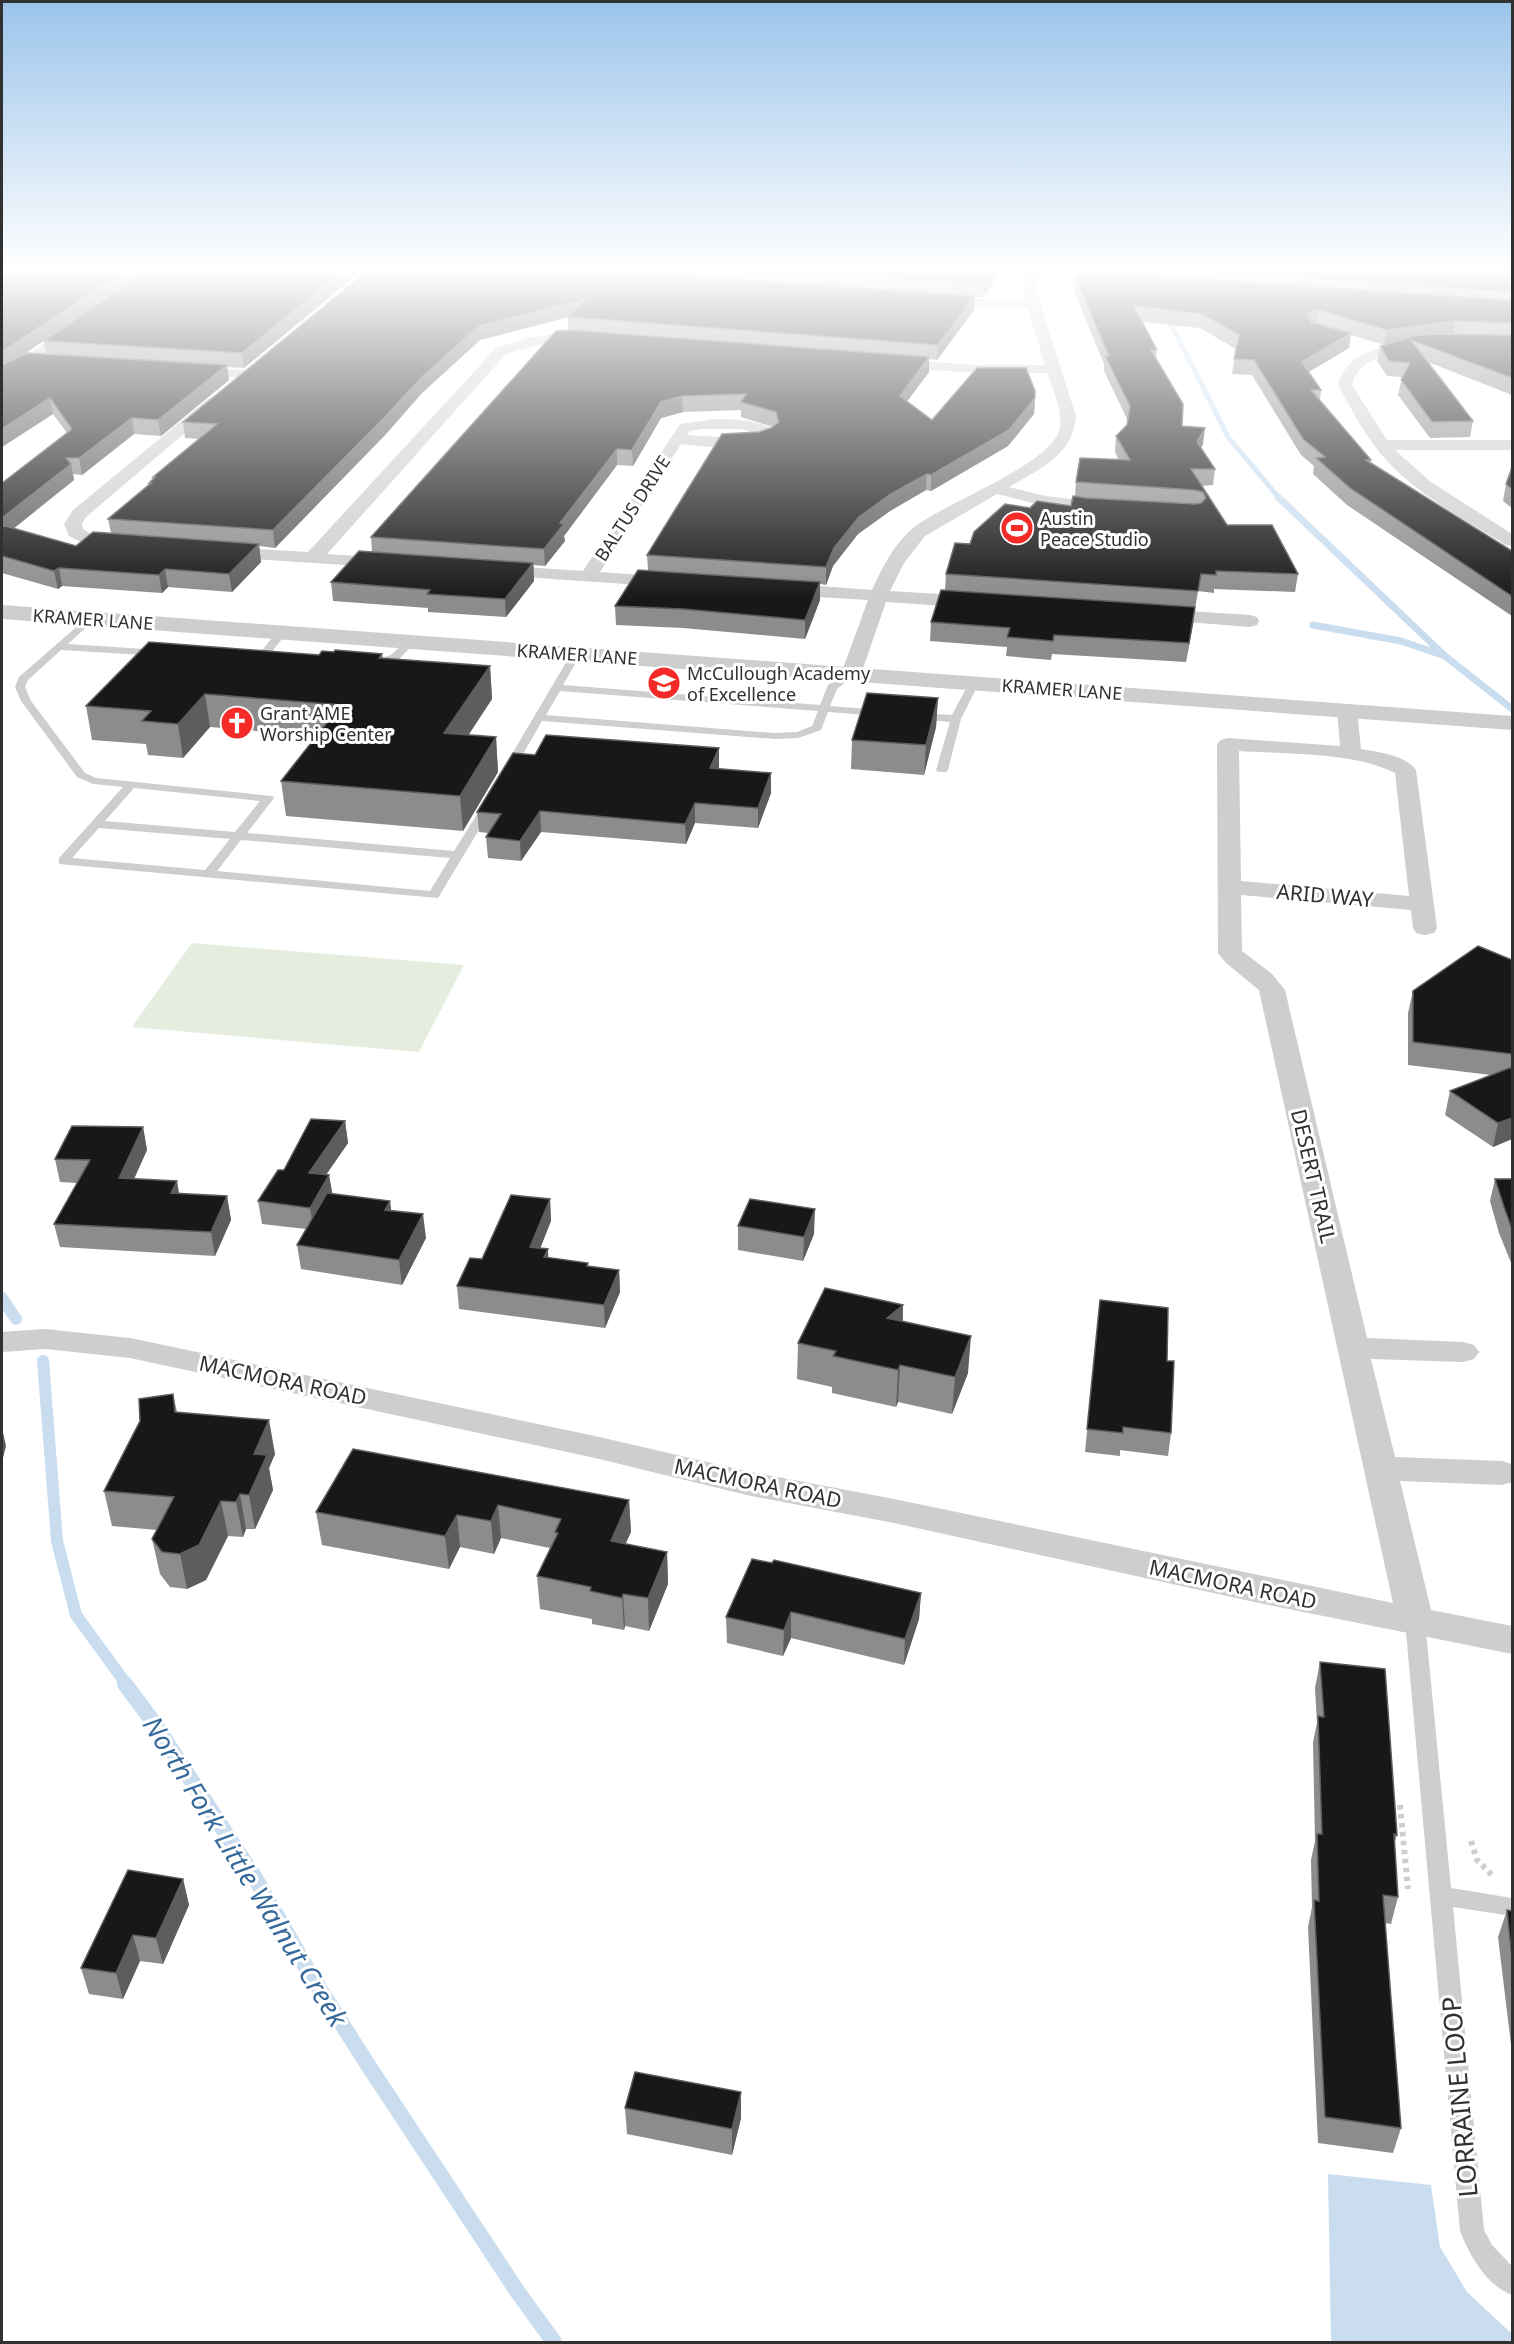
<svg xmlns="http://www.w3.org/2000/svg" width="1514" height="2344" font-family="'Noto Sans',sans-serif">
  <rect width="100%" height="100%" fill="#fff"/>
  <!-- green -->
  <path fill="#e5eede" d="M192,943L464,965L419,1052L132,1027Z"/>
  <!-- water -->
  <path fill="#c9ddef" d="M1328,2174L1431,2185L1440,2247L1467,2292L1512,2334V2342H1331Z"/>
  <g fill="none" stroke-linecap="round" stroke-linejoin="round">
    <!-- stream-far3 -->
    <path stroke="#c9ddef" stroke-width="5" d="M1166,314L1228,437L1280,499"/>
    <!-- stream-far2 -->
    <path stroke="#c9ddef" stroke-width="7" d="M1278,497L1445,656
      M1313,625L1401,641L1445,656L1511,708"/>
    <!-- stream-far1 -->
    <path stroke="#c9ddef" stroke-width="12" d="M2,1298L16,1319
      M43,1361L57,1541L76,1615L127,1685"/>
    <!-- stream -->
    <path stroke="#c9ddef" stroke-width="16" d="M125,1684L154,1723L255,1878L310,1974L368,2065L517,2291L554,2342"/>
    <!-- path -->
    <path stroke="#cecece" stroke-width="6" stroke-dasharray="4.5 4.5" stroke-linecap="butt" d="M1400,1805L1408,1889
      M1471,1841L1477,1860L1493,1876"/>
    <!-- service -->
    <path fill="#cecece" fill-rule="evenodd" d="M950,272H983L1096,281L1093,283L953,274Z
      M89,616L94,619L93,621L68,644L160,650L165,653L160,656L61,650L28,680L25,687L31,701L85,773L96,778L272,796L274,798L247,833L454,851L484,803H492L494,805L438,898L59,864V858L123,787L93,784L77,777L21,701L15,687L19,677ZM134,788L260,801L235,832L105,821ZM99,828L230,839L205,870L72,858ZM241,840L450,858L430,891L217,871Z
      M278,631L287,633L264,661H249V657L257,656Z
      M407,640L416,642L399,659L371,666L366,663L391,655Z
      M576,651L581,654L563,685L820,705L828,685L851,671L856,674L837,689L830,706L880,710L885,713L880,716L828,712L821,730L798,738L775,739L542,721L512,773H504L502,771L571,654ZM560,691L818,711L812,726L797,732L775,733L546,715Z
      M974,680L979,683L961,719L948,770L946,772H938L936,770L950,722L918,719L913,716L918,713L952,715L969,683Z
      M1415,1614L1422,1616L1425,1621L1451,1888L1512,1898V1916L1453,1907L1484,2230L1492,2245L1512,2266V2295C1486,2285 1470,2256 1460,2231L1405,1621L1408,1616Z"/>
    <!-- minor -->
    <path fill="#cecece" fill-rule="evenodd" d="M1028,272H1040L1035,287L1076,416C1073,456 1039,469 1009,487L1046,496L1110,504L1116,505L1118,509L1116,513L1110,514L1046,506L997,494L925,536L904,563L890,591L975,596L982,598L984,602L982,606L975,608L886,602L861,674L858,678H844L841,674L868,600L782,595L776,593L773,589L776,585L782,583L872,590C882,568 894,544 912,529C943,503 1048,466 1059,431C1064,413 1053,390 1047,373H975L892,367L885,363L892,359L975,365H1045L1028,309L935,305L928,301L935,297L1026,301L1021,287Z
      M77,322L84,326L82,329L7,380L2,381V371Z
      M564,334L586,335L593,339L586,343L542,344L506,354L327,554L388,558L394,559L397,563L394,567L388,568L222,557L216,556L213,552L216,548L222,547L308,552L496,348L532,337Z
      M1416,341L1423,345L1421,348C1395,355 1360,353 1352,385L1387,440H1512V450H1395L1431,482L1512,534V546L1506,545C1466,520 1421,497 1388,462C1367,440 1353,412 1338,385C1347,350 1385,346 1416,341Z
      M189,367L247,370L254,374L247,378L184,374L182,371L184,368Z
      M213,397L221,402L218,405L86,517L82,524L83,529L93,535L128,541L131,545L128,549C110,553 85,545 69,536L64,524L73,510L208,399Z
      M715,419C735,419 757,420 775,430L777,437C761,455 703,446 681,444L600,572L670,577L676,578L679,582L676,586L670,587L494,575L488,574L485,570L488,566L494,565L583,571L680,424ZM703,429H741L761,435L737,438L687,435L690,431Z
      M1156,609L1250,615L1257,617L1259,621L1257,625L1250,627L1149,619L1147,615L1149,611Z
      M1347,704L1354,706L1357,710L1361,749C1378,752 1405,755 1416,770L1437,928L1434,933L1425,935L1416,933L1413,928L1411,910L1241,895L1242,951L1272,974L1285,990L1367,1338L1463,1342L1474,1345L1479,1352L1474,1359L1463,1362L1371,1359L1395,1457L1502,1461L1512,1464V1482L1502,1485L1400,1481L1431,1610L1512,1626V1654L1259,1603L894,1523L751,1496L595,1458L130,1358L45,1349L2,1352V1332L45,1329L130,1338L595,1436L751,1472L894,1499L1393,1603L1259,990L1226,963L1218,953L1217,744L1221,740L1228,738L1340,746L1337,710L1340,706ZM1239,751C1284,754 1355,752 1395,773L1409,896L1241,881Z"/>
    <!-- tertiary -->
    <path fill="#cecece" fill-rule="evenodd" d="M2,605L1512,716V730L2,619Z"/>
  </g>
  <!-- wall -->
  <path fill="#8c8c8c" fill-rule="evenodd" d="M2,272H365H360L244,368L227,367L229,380L161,436L134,434L82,475L73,474L74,480L13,528L76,546L111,533L108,519L149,484V483L153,479V477L200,439L185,438L183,422L366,272H996V279L983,297H974V310L937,360L929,359V372L907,401L932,420L1035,398L1034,414L1008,446L931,491L926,490L890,511L858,534L833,566L826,585L820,584V600L805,639L683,628L616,625L615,606L648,570L647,555L759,432L773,427L741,417V410L683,412L661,418L633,466L617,465L564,536L565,541L545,566L534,565V581L506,617L428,612V608L333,601L331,582L372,552L371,537L568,330V317L480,340L422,393L386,434L275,548L259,546L261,562L232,592L168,587L162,593L62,586L58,589L2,573V483L67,433L53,414L2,447ZM103,301L44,341L46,354L19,357Z
    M1076,272H1512V395L1428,362L1473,421L1470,437L1430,438L1398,395L1402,377L1387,376L1377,361L1380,346L1384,345L1351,335L1349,348L1309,372L1321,390L1320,400L1371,460L1370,462L1512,551V616L1347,505L1313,474L1314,466L1301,455L1252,375L1232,374L1236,349L1200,328L1142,322L1157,350L1156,358L1182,426L1203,444L1201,448L1215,469L1213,485L1201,486L1227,525L1298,574L1295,592L1214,589V593L1198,591L1195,609L1186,662L1052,654L1051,660L1006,656L1007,647L930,641L931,622L945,590L946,574L970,544L1030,508L1071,506L1075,496L1076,482L1119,460L1115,452L1116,436L1127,425L1128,421L1104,371V364L1073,289L1074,275Z
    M1512,467V508L1503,501L1506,484Z
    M382,654L383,658L490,666L492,699L468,735L496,737L498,772L463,831L286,816L281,781L317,736L210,727L183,758L148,755L146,744L92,740L86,706L319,655Z
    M938,698L936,727L924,775L851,769L852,740Z
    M719,768V769L771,773V793L758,828L695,823L686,844L541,832L521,861L488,858L486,837L489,833L479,832L477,812Z
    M1512,960V1139L1493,1147L1445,1115L1450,1091L1491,1075L1408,1065V1013L1413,991Z
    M345,1121L348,1143L326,1175H329L332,1194L390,1201L391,1211L426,1238L402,1285L301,1269L297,1245L306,1229L262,1224L258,1201L284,1170Z
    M143,1127L147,1150L134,1179L179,1194L227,1196L231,1220L215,1256L60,1247L54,1224L77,1183L60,1182L55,1159Z
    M1495,1179H1512V1265L1499,1233L1490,1201Z
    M550,1199L551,1221L540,1248L548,1249V1258L588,1266L619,1270L620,1292L605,1328L459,1309L457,1286L482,1259Z
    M738,1226L814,1234L803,1261L738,1250Z
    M1100,1300L1167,1361L1171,1433L1168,1456L1120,1450V1456L1085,1452Z
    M903,1305V1322L968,1373L952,1414L898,1402L896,1407L832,1393V1387L797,1379L798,1343Z
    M173,1394L177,1412L275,1454L269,1468L273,1490L255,1529H246L243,1537L228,1536L206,1580L187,1589L170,1587L160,1574L152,1539L157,1530L112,1526L104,1491Z
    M629,1500L631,1532L625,1544L667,1552L668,1584L649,1631L625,1626L624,1630L592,1624V1619L540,1609L537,1576L550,1548L501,1538L494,1554L460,1547L449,1569L322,1545L316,1512Z
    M921,1593L919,1619L904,1665L791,1638L783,1656L727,1643L726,1617Z
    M1320,1662L1397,1835L1394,1845L1398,1897L1391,1924L1385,1923L1401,2128L1393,2153L1318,2143L1308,1927L1312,1907L1311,1860L1315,1841L1313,1742L1317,1723L1315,1688Z
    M183,1879L189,1905L163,1964L140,1961L123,1999L89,1994L81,1968Z
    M1507,1910L1512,1911V2053L1498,1937Z
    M741,2092V2118L732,2155L627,2134L625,2108Z"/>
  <!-- shaded-wall -->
  <path fill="#5d5d5d" d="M123,272H146L2,369V352Z
    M342,272H365H360L244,368L242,353Z
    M992,272H996V279L983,297V284Z
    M975,296L974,310L937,360L938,345Z
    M585,299V313L480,340L422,393L386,434L275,548L273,530L421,378L479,326Z
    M1318,310L1316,325L1310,326L1308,315L1312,311Z
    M1455,321L1452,336L1411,340L1384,345L1387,330Z
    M1351,333L1349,348L1300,377L1302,362Z
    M929,357V372L900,411V396Z
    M227,365L229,380L161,436L158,420Z
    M682,396L683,412L661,418L633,466L632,450L661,402Z
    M50,398L53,414L2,447V429Z
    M1035,398L1034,414L1008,446L931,491V475Z
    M132,418L134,434L82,475L79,458Z
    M1205,428L1203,444L1195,458L1197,442Z
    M617,449V465L564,536L565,541L545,566L544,549L560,523Z
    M71,464L74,480L2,538V518Z
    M927,474L926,490L890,511L858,534L833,566L826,585V567L834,548L859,517L891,494Z
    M259,544L261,562L232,592L229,574Z
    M533,563L534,581L506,617L505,599Z
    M59,568L62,586L58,589L54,571Z
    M165,569L168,587L162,593L159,575Z
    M820,582V600L805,639V620Z
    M1195,607L1193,625L1186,662L1189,643Z
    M490,666L492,699L447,768L444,733Z
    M205,694L210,727L183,758L178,724Z
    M938,698L936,727L924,775L926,745Z
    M496,737L498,772L463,831L460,796Z
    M719,748V768L711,788L710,768Z
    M771,773V793L758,828V808Z
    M695,803V823L686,844L685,824Z
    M540,811L541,832L521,861L520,841Z
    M1512,1118V1139L1493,1147L1498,1123Z
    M345,1121L348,1143L312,1195L309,1173Z
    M143,1127L147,1150L124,1201L119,1178Z
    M329,1175L333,1197L314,1230L310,1208Z
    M177,1181L181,1205L171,1193Z
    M227,1196L231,1220L215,1256L211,1232Z
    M550,1199L551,1221L532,1269L530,1247Z
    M390,1201L393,1225L385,1210Z
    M815,1209L814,1234L803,1261L804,1237Z
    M423,1214L426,1238L402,1285L399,1260Z
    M548,1249L549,1272L544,1257Z
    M619,1270L620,1292L605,1328L604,1305Z
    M903,1305L902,1341L887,1318Z
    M971,1336L968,1373L952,1414L955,1377Z
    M900,1365L898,1402L896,1407L898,1370Z
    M269,1420L275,1454L269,1468L273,1490L255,1529L249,1495L254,1454Z
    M2,1428L6,1446L2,1462Z
    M240,1494L246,1529L243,1537L236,1502Z
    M629,1500L631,1532L612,1574L611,1541Z
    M221,1501L228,1536L206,1580L187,1589L180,1554Z
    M498,1505L501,1538L494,1554L491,1521Z
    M457,1515L460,1547L449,1569L445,1536Z
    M667,1552L668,1584L649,1631L648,1598Z
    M921,1593L919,1619L904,1665L905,1639Z
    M623,1594L625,1626L624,1630L622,1598Z
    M791,1612V1638L783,1656L784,1630Z
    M183,1879L189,1905L163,1964L156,1938Z
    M133,1935L140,1961L123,1999L116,1973Z
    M741,2092V2118L732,2155V2129Z"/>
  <!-- building -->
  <path fill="#181818" stroke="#5d5d5d" stroke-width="1.5" d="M2,272H123L2,352Z
    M145,272H342L242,353L44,341Z
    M366,272H625L975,296L938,345L568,317L585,299L479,326L421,378L384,418L273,530L108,519L151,483H149L155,477H153L217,424L183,422Z
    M808,272H992L983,284Z
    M1076,272H1093L1512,300V323L1455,321L1387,330L1318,310L1312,311L1308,315L1311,322L1351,333L1302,362L1321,390H1311L1371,460H1366L1512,551V596L1350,488L1316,458L1325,457L1303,439L1254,360L1234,359L1239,335L1202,314L1134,306L1157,350H1151L1183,404L1182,426L1205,428L1197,442L1215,469H1191L1227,525H1272L1298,574L1216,571V575L1201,574L1198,591L946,574L955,543L970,544L974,532L1005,504L1030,508L1037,501L1071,506L1073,496L1086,498L1195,504L1201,503L1206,498L1203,492L1195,490L1076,482L1080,458L1130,460L1116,436L1127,425L1130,406L1105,356H1109L1074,275Z
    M1218,272H1512V292Z
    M571,330L929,357L900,396L932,420L977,368H1026L1035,391V398L1009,430L931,475L927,474L891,494L859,517L834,548L826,567L647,555L722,434L759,432L771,428L779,422L776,412L741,402L746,394L682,396L661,402L632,450L617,449L560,523L564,524L544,549L371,537L556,331Z
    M1434,334L1512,335V378L1411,340L1473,421L1432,422L1401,380L1410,363L1389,361L1380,346L1413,336Z
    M27,353L227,365L158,420L132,418L79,458H66L71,464L2,518V483L72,429L50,398L2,429V365Z
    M1512,467V489L1506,484Z
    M2,525L76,546L93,532L259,544L229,574L165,569L159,575L59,568L54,571L2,556Z
    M359,551L533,563L505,599L427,594L430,590L331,582Z
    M638,570L820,582L805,620L683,609L615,606Z
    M941,590L1195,607L1189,643L1054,635L1053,641L1007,637L1010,628L931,622Z
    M149,642L319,655L322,651L334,652L335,650L382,654L379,658L490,666L444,733L496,737L460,796L281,781L341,705L205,694L178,724L142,721L151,711L86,706Z
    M867,693L938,698L926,745L852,740Z
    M546,735L719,748L710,768L771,773L758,808L695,803L685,824L540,811L520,841L486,837L501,814L477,812L513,753L535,755Z
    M1478,946L1512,960V1054L1413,1042V991Z
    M1512,1067V1118L1498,1123L1450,1091Z
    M311,1119L345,1121L309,1173L329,1175L310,1208L258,1201L278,1170H284Z
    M72,1126L143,1127L119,1178L177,1181L171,1193L227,1196L211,1232L54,1224L90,1160L55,1159Z
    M1495,1179H1512V1229L1505,1210Z
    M327,1193L390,1201L385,1210L423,1214L399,1260L297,1245Z
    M511,1195L550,1199L530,1247L548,1249L544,1257L588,1263L587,1266L619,1270L604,1305L457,1286L470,1258L482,1259Z
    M750,1199L815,1209L804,1237L738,1226Z
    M825,1288L903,1305L887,1318L971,1336L955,1377L900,1365L898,1370L833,1356L836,1351L798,1343Z
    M1100,1300L1168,1308L1167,1361H1174L1171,1433L1123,1427V1433L1087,1429Z
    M173,1394L175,1412L269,1420L254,1454L267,1455L249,1495L240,1494L236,1502L221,1501L199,1545L180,1554L162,1552L152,1539L174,1497L104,1491L140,1421L139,1399Z
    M353,1449L629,1500L611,1541L667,1552L648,1598L623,1594L622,1598L590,1591L591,1587L537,1576L558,1533L555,1532L561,1519L498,1505L491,1521L457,1515L445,1536L316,1512Z
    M752,1559L772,1563L774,1560L921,1593L905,1639L791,1612L784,1630L726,1617Z
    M1320,1662L1385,1669L1397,1835L1394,1834L1398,1897L1383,1895L1401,2128L1325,2117L1314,1900L1319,1901L1317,1834H1322L1318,1716L1324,1717Z
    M128,1870L183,1879L156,1938L133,1935L116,1973L81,1968Z
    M1507,1910L1512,1911V1958Z
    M635,2072L741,2092L732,2129L625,2108Z"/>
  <!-- sky -->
  <linearGradient id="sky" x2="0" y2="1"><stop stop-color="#9bc4eb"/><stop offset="0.45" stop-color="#fff"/><stop offset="1" stop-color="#fff" stop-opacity="0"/></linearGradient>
  <rect width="1514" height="600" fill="url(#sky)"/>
  <!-- icons -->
  <defs>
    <symbol id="stadium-disc" viewBox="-11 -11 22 22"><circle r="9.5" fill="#f42b27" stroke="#fff"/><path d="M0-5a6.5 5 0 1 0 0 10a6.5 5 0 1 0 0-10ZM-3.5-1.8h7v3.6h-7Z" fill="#fff"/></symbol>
    <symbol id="school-disc" viewBox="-11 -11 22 22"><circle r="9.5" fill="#f42b27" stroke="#fff"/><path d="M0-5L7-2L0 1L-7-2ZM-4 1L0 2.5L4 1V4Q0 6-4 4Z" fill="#fff"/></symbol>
    <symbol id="church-disc" viewBox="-11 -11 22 22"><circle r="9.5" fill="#f42b27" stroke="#fff"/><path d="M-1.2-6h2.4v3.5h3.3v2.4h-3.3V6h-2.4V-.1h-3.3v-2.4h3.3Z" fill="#fff"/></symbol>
  </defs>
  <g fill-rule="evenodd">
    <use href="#stadium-disc" x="998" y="509" width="38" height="38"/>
    <use href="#school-disc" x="645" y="664" width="38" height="38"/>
    <use href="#church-disc" x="218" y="704" width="38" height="38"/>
  </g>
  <g text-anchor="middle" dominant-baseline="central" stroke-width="6" stroke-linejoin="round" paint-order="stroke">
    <!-- far-street labels -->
    <g font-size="18" fill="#313131" stroke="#fff">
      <text transform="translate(632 508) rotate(-57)">BALTUS DRIVE</text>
      <text transform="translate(93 619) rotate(4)">KRAMER LANE</text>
      <text transform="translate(577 654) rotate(4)">KRAMER LANE</text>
      <text transform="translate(1062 689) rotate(4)">KRAMER LANE</text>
    </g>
    <!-- far-poi labels -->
    <g font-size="18" fill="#313131" stroke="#fff" text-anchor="start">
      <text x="1040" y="518">Austin<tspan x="1040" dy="21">Peace Studio</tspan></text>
      <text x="687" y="673">McCullough Academy<tspan x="687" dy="21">of Excellence</tspan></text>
      <text x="260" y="713">Grant AME<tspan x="260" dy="21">Worship Center</tspan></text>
    </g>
    <!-- street labels -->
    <g font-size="21" fill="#313131" stroke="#fff">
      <text transform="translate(1325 895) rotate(5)">ARID WAY</text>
      <text transform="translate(1314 1176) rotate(77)">DESERT TRAIL</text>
      <text transform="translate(283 1380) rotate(12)">MACMORA ROAD</text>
      <text transform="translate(758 1483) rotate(12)">MACMORA ROAD</text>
      <text transform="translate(1233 1584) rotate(12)">MACMORA ROAD</text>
    </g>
    <!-- near-street labels -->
    <g font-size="26" fill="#313131" stroke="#fff">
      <text transform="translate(1459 2097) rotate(-95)">LORRAINE LOOP</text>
    </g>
    <!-- near-water labels -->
    <g font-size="27" font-style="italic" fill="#376a9b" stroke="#fff">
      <text transform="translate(246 1871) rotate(58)">North Fork Little Walnut Creek</text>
    </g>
  </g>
  <!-- border -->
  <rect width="1514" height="2344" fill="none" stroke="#313131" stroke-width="6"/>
</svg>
